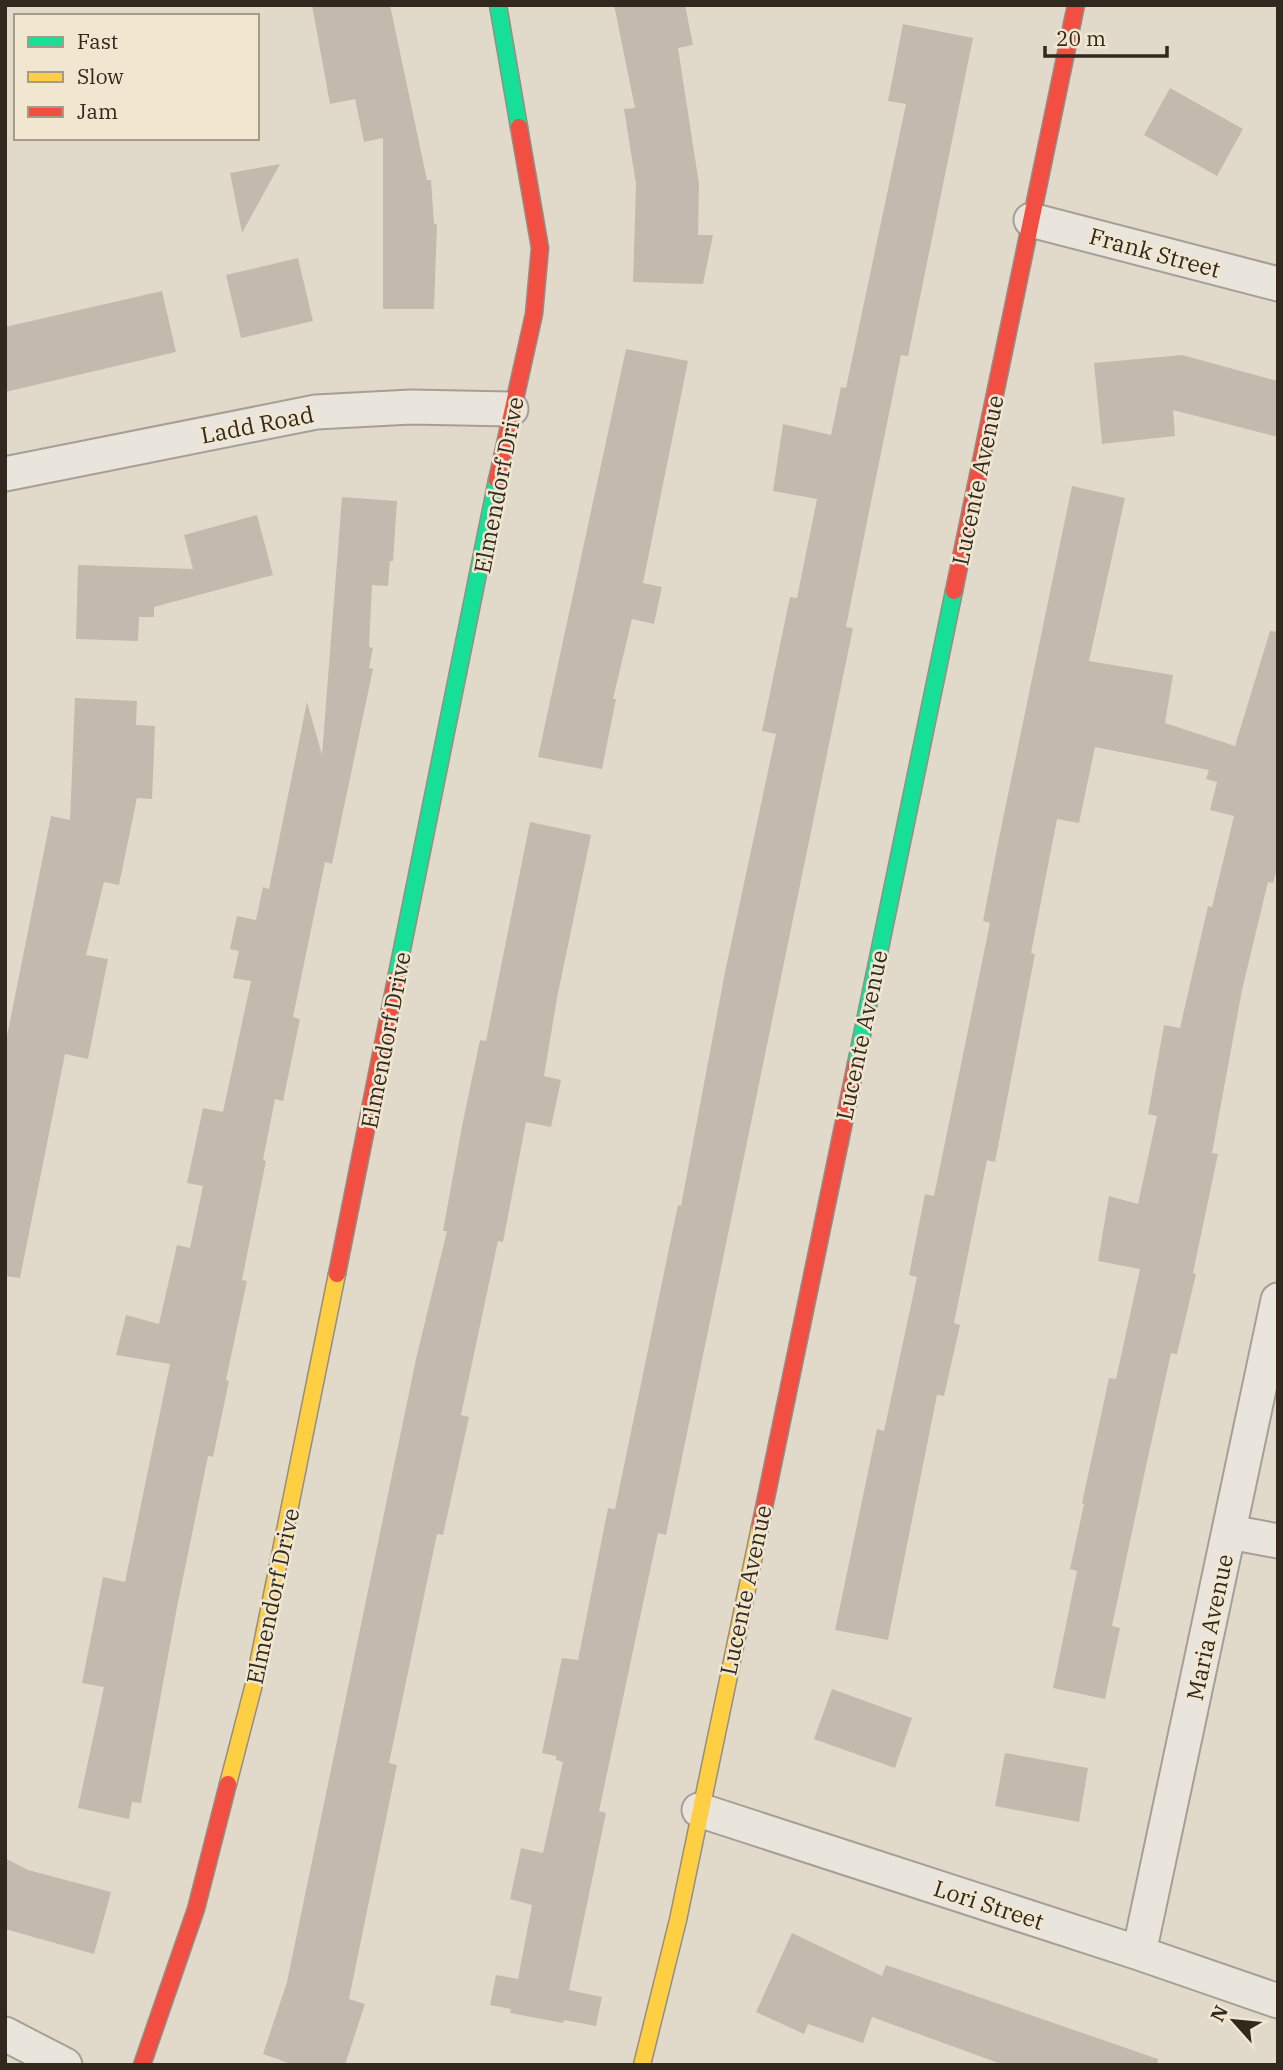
<svg xmlns="http://www.w3.org/2000/svg" width="1283" height="2070" font-family="'IBM Plex Serif',serif">
  <rect width="100%" height="100%" fill="#e1dacb"/>
  <!-- building -->
  <path fill="#c4b9ad" d="M312,5H390L427,180H431L434,224H437L434,309H383V138L364,142L355,99L330,104Z
    M614,5H685L693,45L678,48L699,184L698,235H713L703,284L633,282L636,184L624,109L635,108Z
    M903,24L973,38L908,356L901,355L871,502L846,627L853,628L666,1535L658,1533L599,1811L606,1813L569,1990L602,1997L596,2026L564,2020L563,2023L510,2013L511,2009L490,2005L496,1975L518,1979L532,1905L510,1899L521,1848L543,1853L563,1762L556,1760V1756L542,1753L562,1658L578,1660L608,1508L615,1509L678,1205L681,1206L725,972L776,734L762,731L790,597L797,598L817,499L773,491L783,424L831,435L841,387L846,388L906,104L888,101Z
    M1170,88L1243,129L1217,176L1144,135Z
    M280,164L242,233L230,173Z
    M298,258L313,321L241,338L226,275Z
    M162,291L176,352L5,392V327Z
    M626,349L688,361L643,583L662,587L654,624L632,619L613,699H616L602,769L538,757Z
    M1182,355L1278,381V437L1173,410L1175,436L1102,444L1094,363Z
    M1072,486L1125,498L1089,661L1173,675L1165,723L1235,746L1270,631L1278,632V865L1273,883L1268,882L1242,990L1212,1153L1218,1154L1193,1273L1196,1274L1177,1354L1171,1353L1145,1471L1112,1626L1120,1628L1105,1699L1053,1688L1077,1571L1070,1569L1084,1504L1082,1503L1109,1378L1116,1379L1140,1269L1098,1261L1109,1196L1138,1204L1157,1116L1148,1114L1164,1025L1180,1028L1208,906L1212,907L1234,816L1210,810L1217,782L1206,779L1209,770L1095,747L1079,823L1057,819L1031,953L1035,954L995,1162L987,1160L954,1323L960,1325L944,1396L937,1395L888,1640L835,1630L877,1429L884,1431L917,1277L909,1275L925,1194L934,1196L990,923L983,921L999,838Z
    M342,497L397,501L393,561H390L388,586L372,585L369,647L373,648L369,668L373,669L332,864L325,862L293,1017L300,1019L283,1101L275,1099L263,1160L266,1161L242,1280L247,1281L226,1380L229,1381L213,1457L208,1456L177,1607L141,1803L132,1802L129,1819L78,1808L104,1687L82,1683L103,1577L125,1582L170,1364L116,1355L126,1315L159,1324L177,1245L190,1248L203,1186L187,1183L203,1108L223,1112L251,981L233,978L239,951L230,949L237,916L256,920L263,887L269,889L307,702L322,755Z
    M257,515L273,575L154,607V617H139L138,641L76,639L78,565L193,569L184,535Z
    M75,698L137,701L136,725L155,726L152,799L137,798L119,885L104,882L86,955L108,959L88,1059L65,1054L20,1278L5,1276V1046L51,816L70,820Z
    M530,822L591,835L557,998L544,1076L561,1080L551,1127L526,1122L503,1242L498,1241L461,1415L469,1417L443,1535L437,1534L389,1763L397,1765L349,1999L365,2004L345,2065H294L263,2054L287,1982L416,1359L447,1231H443L462,1126L480,1040L486,1041Z
    M832,1689L912,1718L895,1768L814,1739Z
    M1005,1753L1088,1768L1079,1822L995,1806Z
    M5,1858L28,1870L111,1892L94,1954L5,1929Z
    M792,1933L882,1976L886,1965L1158,2059L1157,2065H1004L872,2017L863,2043L808,2024L804,2034L756,2012Z"/>
  <g fill="none" stroke-linecap="round" stroke-linejoin="round">
    <defs>
      <path id="street" d="M1031,220L1278,284
        M5,474L316,412L411,407L511,409
        M1230,1532L1278,1541
        M699,1810L1139,1953L1278,2001
        M1139,1953L1278,1300
        M5,2034L65,2065"/>
      <path id="fast" d="M498,5L519,127
        M396,979L497,480
        M856,1064L954,591"/>
      <path id="slow" d="M228,1784L254,1684L337,1274
        M642,2065L678,1920L760,1527"/>
      <path id="jam" d="M497,480L534,314L540,248L519,127
        M954,591L1076,5
        M337,1274L396,979
        M760,1527L856,1064
        M142,2065L196,1909L228,1784"/>
    </defs>
    <!-- street casing -->
    <use href="#street" stroke="#a69f95" stroke-width="37"/>
    <!-- fast casing -->
    <use href="#fast" stroke="#958e84" stroke-width="19"/>
    <!-- slow casing -->
    <use href="#slow" stroke="#958e84" stroke-width="19"/>
    <!-- jam casing -->
    <use href="#jam" stroke="#958e84" stroke-width="19"/>
    <!-- street -->
    <use href="#street" stroke="#e9e5dc" stroke-width="33"/>
    <!-- fast -->
    <use href="#fast" stroke="#16e098" stroke-width="16"/>
    <!-- slow -->
    <use href="#slow" stroke="#ffcf43" stroke-width="16"/>
    <!-- jam -->
    <use href="#jam" stroke="#f24e42" stroke-width="16"/>
  </g>
  <g text-anchor="middle" dominant-baseline="central" stroke-width="5" stroke-linejoin="round" paint-order="stroke">
    <!-- street labels -->
    <g font-size="23" fill="#32281e" stroke="#f1e7d1">
      <text transform="translate(1155 252) rotate(15)">Frank Street</text>
      <text transform="translate(257 424) rotate(-11)">Ladd Road</text>
      <text transform="translate(977 480) rotate(-78)">Lucente Avenue</text>
      <text transform="translate(498 485) rotate(-79)">Elmendorf Drive</text>
      <text transform="translate(861 1035) rotate(-78)">Lucente Avenue</text>
      <text transform="translate(385 1040) rotate(-79)">Elmendorf Drive</text>
      <text transform="translate(745 1590) rotate(-78)">Lucente Avenue</text>
      <text transform="translate(272 1596) rotate(-78)">Elmendorf Drive</text>
      <text transform="translate(1209 1627) rotate(-78)">Maria Avenue</text>
      <text transform="translate(989 1904) rotate(18)">Lori Street</text>
    </g>
  </g>
  <!-- border -->
  <rect width="1283" height="2070" fill="none" stroke="#32281e" stroke-width="14"/>
  <!-- legend -->
  <rect x="14" y="14" width="245" height="126" fill="#f1e7d1" stroke="#a59b89" stroke-width="2"/>
  <rect x="28" y="37" width="35" height="10" fill="#16e098" stroke="#a59b89" stroke-width="2"/>
  <text x="77" y="49" font-size="21" fill="#32281e">Fast</text>
  <rect x="28" y="72" width="35" height="10" fill="#ffcf43" stroke="#a59b89" stroke-width="2"/>
  <text x="77" y="84" font-size="21" fill="#32281e">Slow</text>
  <rect x="28" y="107" width="35" height="10" fill="#f24e42" stroke="#a59b89" stroke-width="2"/>
  <text x="77" y="119" font-size="21" fill="#32281e">Jam</text>
  <!-- north arrow -->
  <g transform="translate(1234 2021) rotate(297)" stroke="#f1e7d1" stroke-width="5" paint-order="stroke">
  <path d="M0-5L12 26L0 18L-12 26Z" fill="#32281e"/>
  <text y="-10" font-size="19" font-weight="bold" text-anchor="middle" fill="#32281e">N</text>
  </g>
  <!-- scale -->
  <path d="M1045 46v10h122v-10" fill="none" stroke="#32281e" stroke-width="3.5"/>
  <text x="1056" y="46" font-size="21" fill="#32281e" stroke="#f1e7d1" stroke-width="5" paint-order="stroke">20 m</text>
</svg>
